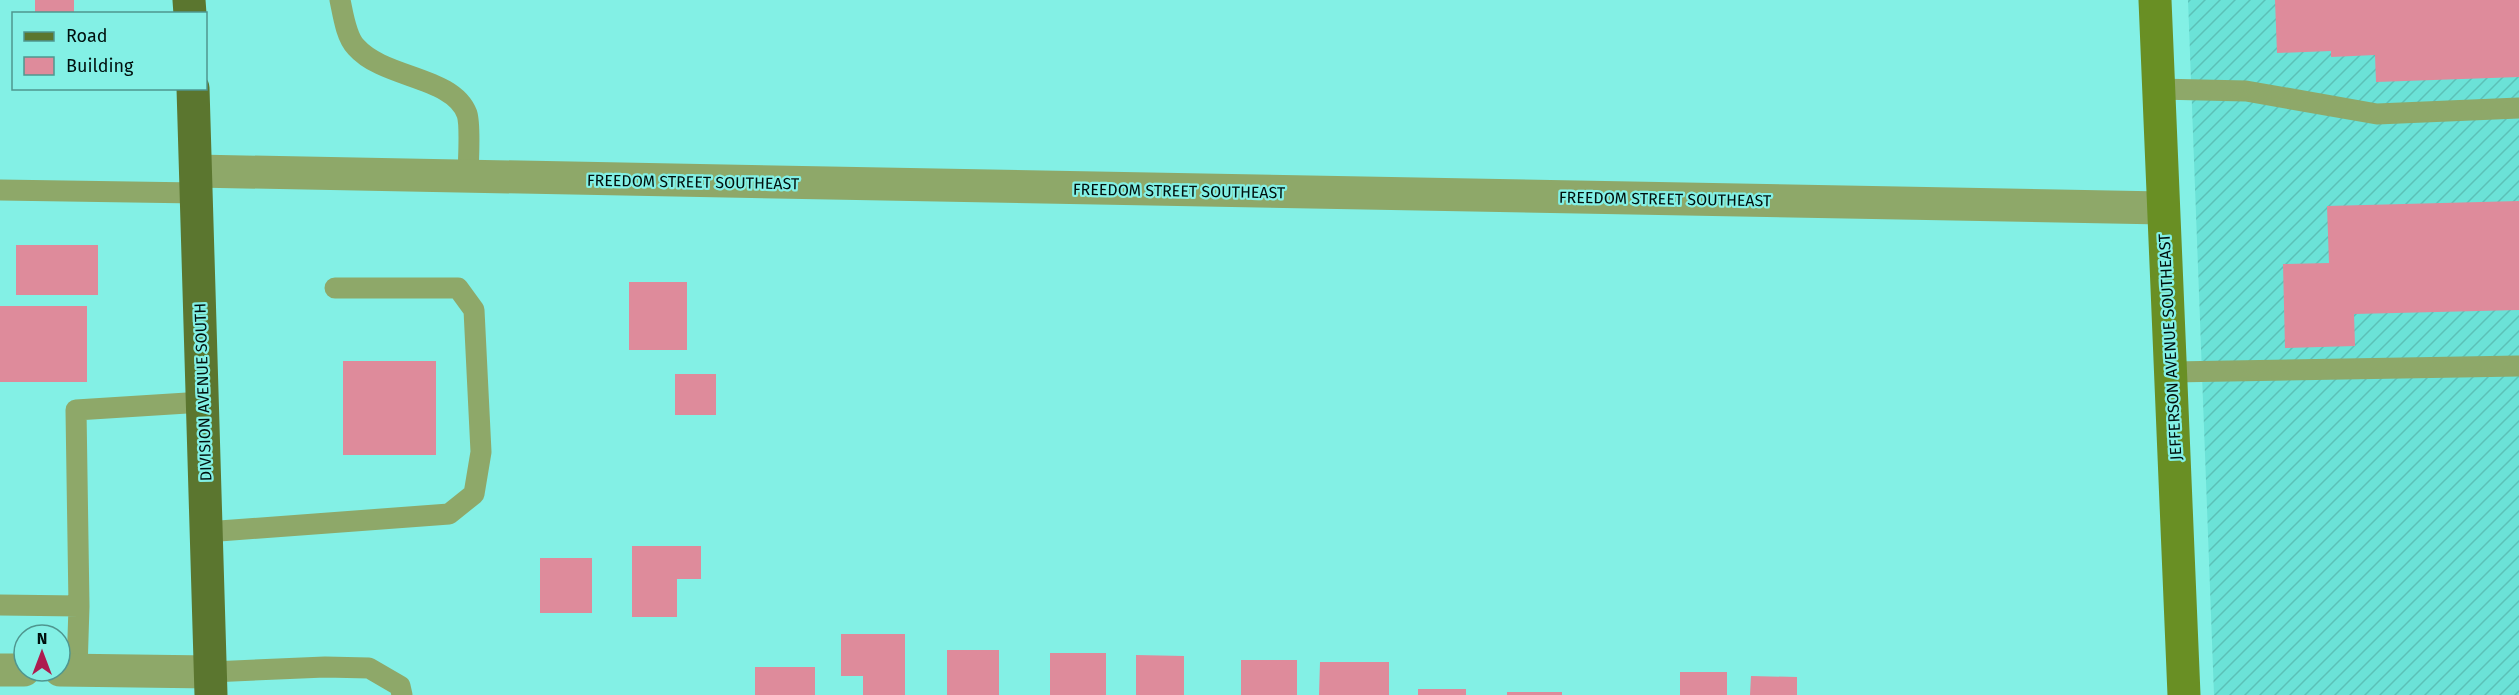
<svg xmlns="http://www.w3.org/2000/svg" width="2519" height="695" font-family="'Fira Sans',sans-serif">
  <defs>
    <pattern id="industrial-furrows" width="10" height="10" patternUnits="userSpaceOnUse" patternTransform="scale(1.5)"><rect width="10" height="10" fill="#6be2d7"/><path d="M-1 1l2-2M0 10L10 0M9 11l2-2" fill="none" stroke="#5bc1b7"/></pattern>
  </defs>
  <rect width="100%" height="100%" fill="#83f0e5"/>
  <!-- industrial -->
  <path fill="url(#industrial-furrows)" d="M2188,0H2519V695H2214Z"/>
  <!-- building -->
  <path fill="#de8b9b" d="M35,0H74V14H35Z
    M2275,0H2519V77L2376,82L2375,55L2331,57V51L2277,53Z
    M2519,201V310L2354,314L2355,346L2285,348L2283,264L2329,263L2327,206Z
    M16,245H98V295H16Z
    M629,282H687V350H629Z
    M0,306H87V382H0Z
    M343,361H436V455H343Z
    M675,374H716V415H675Z
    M632,546H701V579H677V617H632Z
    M540,558H592V613H540Z
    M841,634H905V695H863V676H841Z
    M947,650H999V695H947Z
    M1050,653H1106V695H1050Z
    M1136,655L1184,656V695H1136Z
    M1241,660H1297V695H1241Z
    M1320,662H1389V695H1319Z
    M755,667H815V695H755Z
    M1680,672H1727V695H1680Z
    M1751,676L1797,677V695H1750Z
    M1418,689H1466V695H1418Z
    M1507,692H1562V695H1507Z"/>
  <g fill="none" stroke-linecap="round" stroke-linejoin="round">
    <!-- lane -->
    <path stroke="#8ea869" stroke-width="21" d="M340,0C343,14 346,37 356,47C384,79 453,76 467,114C471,126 468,163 468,178
      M2158,89L2246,91L2377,114L2519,108
      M0,190L197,193
      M2172,372L2519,366
      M206,532L449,514L474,494L481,452L474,310L458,288H335
      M0,605L79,606L76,410L203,402
      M77,670L79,606
      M211,672L325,667L369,668L400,686L402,695"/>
    <!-- street -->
    <path stroke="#8ea869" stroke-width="33" d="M196,171L2163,208
      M0,670H24
      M60,670L211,672"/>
    <!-- secondary -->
    <path stroke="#698f24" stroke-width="33" d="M2155,0L2184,695"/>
    <!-- primary -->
    <path stroke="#5b762f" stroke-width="33" d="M189,0L190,14
      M193,88L211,695"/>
  </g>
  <g text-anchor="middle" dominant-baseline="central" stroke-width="4.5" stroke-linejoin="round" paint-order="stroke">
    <!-- street labels -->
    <g font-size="16" fill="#00100e" stroke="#83f0e5">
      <text transform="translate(693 182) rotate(1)">FREEDOM STREET SOUTHEAST</text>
      <text transform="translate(1179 191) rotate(1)">FREEDOM STREET SOUTHEAST</text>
      <text transform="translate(1665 199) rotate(1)">FREEDOM STREET SOUTHEAST</text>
      <text transform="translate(2170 347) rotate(-93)">JEFFERSON AVENUE SOUTHEAST</text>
      <text transform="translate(203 392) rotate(-92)">DIVISION AVENUE SOUTH</text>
    </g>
  </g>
  <!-- legend -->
  <rect x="12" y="12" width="195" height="78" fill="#83f0e5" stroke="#4f968f" stroke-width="1.5"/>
  <rect x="24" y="32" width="30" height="9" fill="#5b762f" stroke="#4f968f" stroke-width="1.5"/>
  <text x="66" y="42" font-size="18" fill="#00100e">Road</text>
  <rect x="24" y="57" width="30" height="18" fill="#de8b9b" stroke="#4f968f" stroke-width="1.5"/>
  <text x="66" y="72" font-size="18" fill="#00100e">Building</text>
  <!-- north arrow -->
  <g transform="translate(42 653)"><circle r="28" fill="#83f0e5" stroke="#4f968f" stroke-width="1.5"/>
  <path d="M0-4.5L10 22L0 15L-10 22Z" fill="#ad1c4f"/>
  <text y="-9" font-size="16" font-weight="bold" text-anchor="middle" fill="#00100e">N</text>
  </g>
</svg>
